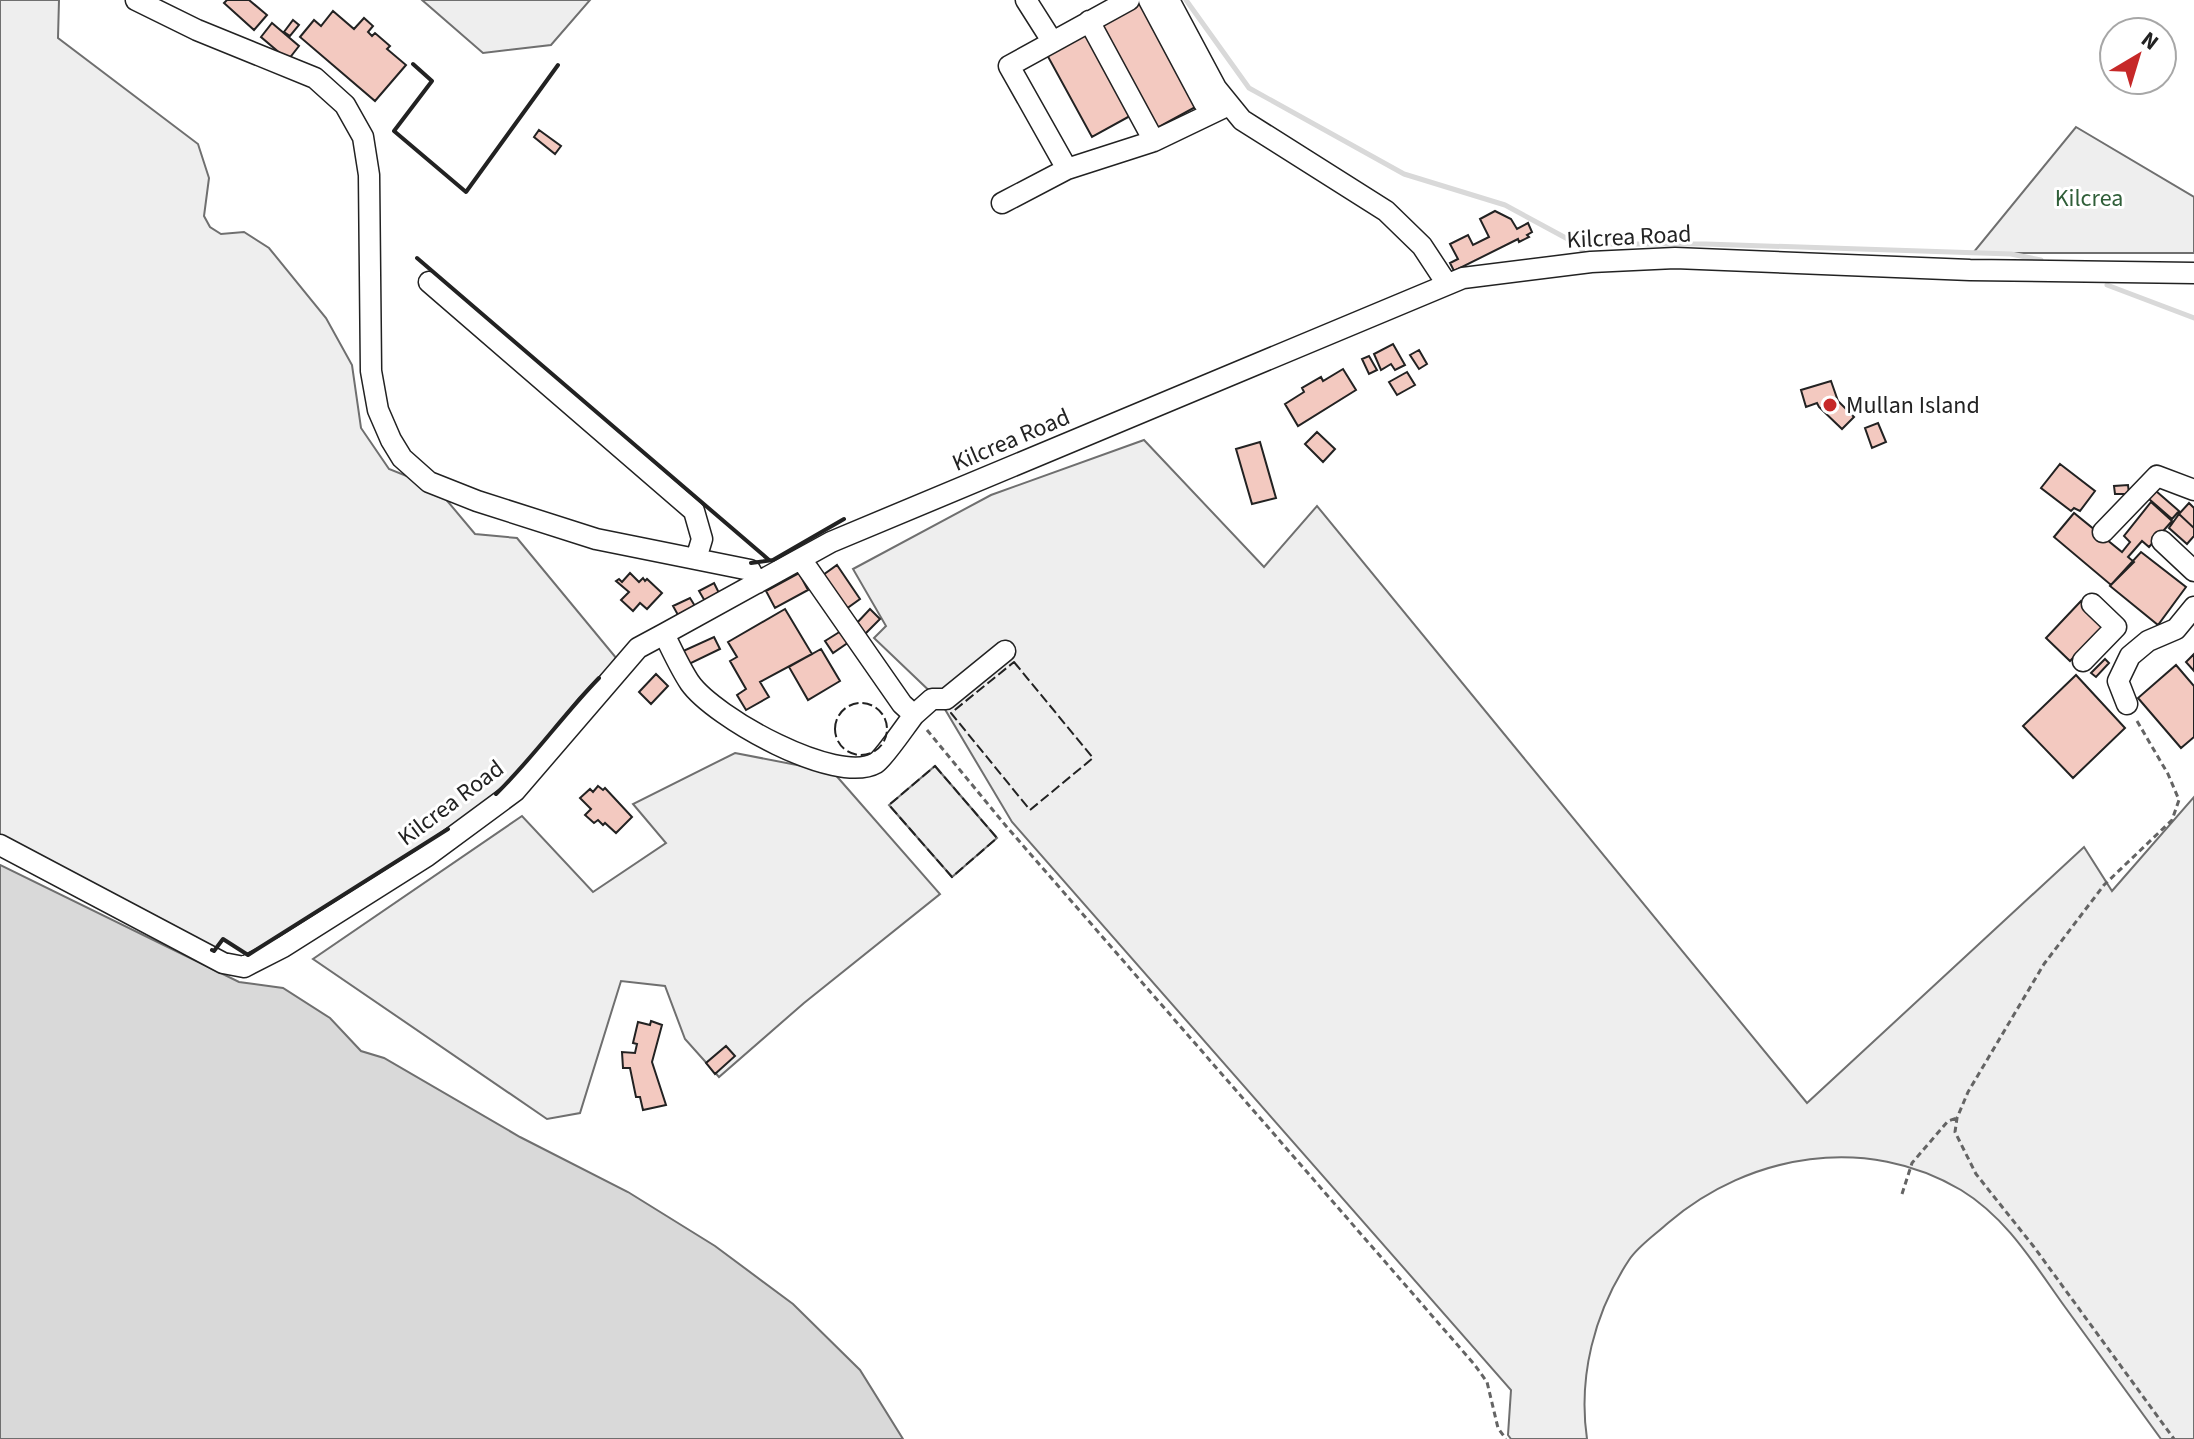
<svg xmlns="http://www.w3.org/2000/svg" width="2194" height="1439" font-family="'Source Sans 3',sans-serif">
  <rect width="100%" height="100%" fill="#fff"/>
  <!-- green -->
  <path fill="#eee" stroke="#6f6f6f" stroke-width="2" d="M0,0H59L58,38L198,144L209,178L204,216L210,227L221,234L244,232L269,248L326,318L352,365L361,428L389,469L424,483L444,497L475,534L517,538L617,659L579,698L521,770L484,806L248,955L223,939L214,951L0,839Z
    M422,0H590L551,45L483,53Z
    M2076,127L2194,197V253H1973Z
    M1144,440L1264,567L1317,506L1807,1103L2084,847L2112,891L2194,797V1439H2161C2129,1395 2097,1351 2065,1307C2034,1264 2007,1218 1961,1190C1867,1134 1750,1153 1668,1223C1656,1234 1638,1246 1629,1260C1594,1313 1578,1377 1587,1439H1511L1508,1435L1511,1390L1012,822L940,701L874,638L886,626L853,569L991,495Z
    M735,753L833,772L940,894L804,1003L719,1077L685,1039L665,986L621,981L580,1113L547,1119L313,959L522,816L593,892L666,843L633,804Z
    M935,766L997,838L952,877L889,805Z"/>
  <!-- water -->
  <path fill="#d9d9d9" stroke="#6f6f6f" stroke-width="2" d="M0,865L239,982L283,988L330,1018L361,1051L384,1058L520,1137L628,1192L715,1246L793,1304L860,1370L903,1439H0Z"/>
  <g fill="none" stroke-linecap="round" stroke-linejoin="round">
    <!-- stream -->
    <path stroke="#d9d9d9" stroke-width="5" d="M1186,0L1249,88L1404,174L1505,205L1577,244L1588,258
      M1578,244H1706L2011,254L2041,260
      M2107,285L2194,318"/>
  </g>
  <!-- building -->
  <path fill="#f3c9c0" stroke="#222" stroke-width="2" d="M227,0H249L267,15L254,30L224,3Z
    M1145,0L1201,104L1157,128L1100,24Z
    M333,11L354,29L364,18L373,26L368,32L372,36L375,33L390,46L387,49L406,65L375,101L300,37L314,20L321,26Z
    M293,20L299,25L290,36L284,32Z
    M272,23L299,46L288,60L261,37Z
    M1090,29L1130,116L1092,137L1046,53Z
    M539,130L561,146L555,154L534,137Z
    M1495,211L1511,219L1517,229L1528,223L1532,232L1527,235L1529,237L1519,242L1518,239L1454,271L1450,263L1458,259L1450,244L1468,235L1473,245L1489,237L1480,219Z
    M1393,344L1405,365L1395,370L1391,364L1381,370L1374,354Z
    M1419,350L1427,364L1419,369L1410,355Z
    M1369,356L1377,370L1369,374L1362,359Z
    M1343,369L1356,390L1298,426L1285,404L1304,392L1302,388L1321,377L1323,381Z
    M1407,372L1415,385L1397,395L1389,382Z
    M1831,381L1838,401L1854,417L1842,429L1819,407L1817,403L1806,407L1801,390Z
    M1878,423L1886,442L1872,448L1865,428Z
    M1317,432L1335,449L1323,462L1305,444Z
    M1260,442L1276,498L1252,504L1236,449Z
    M2060,464L2095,491L2080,511L2074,508L2071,511L2041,488Z
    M2128,485L2129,494H2115L2114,486Z
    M2156,491L2179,511L2172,519L2149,499Z
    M2151,502L2172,521L2149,547L2142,541L2128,557L2134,562L2111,585L2054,537L2074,513L2122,552L2130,542L2124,536Z
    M2189,503L2194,508V528L2179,514Z
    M2179,514L2194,528V536L2187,544L2169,528Z
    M2141,552L2186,587L2158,625L2110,586Z
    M837,565L860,599L846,609L823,575Z
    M630,573L639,582L643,578L645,581L647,579L662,593L647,609L640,603L633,611L621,600L629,592L616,581L619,579L622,582Z
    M799,573L808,590L775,608L766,591Z
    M714,583L720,595L706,603L699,591Z
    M690,598L695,606L678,615L673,606Z
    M2081,601L2105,625L2070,661L2046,638Z
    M785,609L812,654L760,682L769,697L746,710L737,695L746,689L730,661L737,657L728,642Z
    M870,609L880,619L865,634L855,625Z
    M841,631L849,642L833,653L825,641Z
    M714,637L720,649L687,665L681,652Z
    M821,649L840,681L808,700L789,667Z
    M2194,654V671L2186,662Z
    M2105,659L2109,663L2096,677L2091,673Z
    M2176,665L2194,686V737L2181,748L2138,698Z
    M656,674L668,686L651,704L639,692Z
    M2076,675L2125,728L2073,778L2023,726Z
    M598,786L603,790L605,788L632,817L616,833L605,823L603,825L598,820L594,823L585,815L591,809L580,798L590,789L593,792Z
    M651,1021L662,1025L652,1062L666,1105L643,1110L640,1097H636L630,1068H623L622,1052L635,1053L637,1044L633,1043L638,1022L650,1025Z
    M726,1046L735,1056L715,1074L706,1063Z"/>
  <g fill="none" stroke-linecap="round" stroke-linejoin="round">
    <defs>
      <path id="minor" d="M136,0L197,30L315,78L345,105L363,137L369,175L371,371L378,410L391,440L402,458L429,482L477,501L596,539L750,570L757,583
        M1026,0L1052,41
        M1149,0L1204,103
        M1169,0L1216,88L1242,120L1386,211L1422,246L1447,284
        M1089,21L1154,141
        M1067,169L1009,66L1129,0
        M1002,203L1067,169L1154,141L1229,105
        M429,282L694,511L702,539L696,559
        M2103,532L2157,476L2194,490
        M2162,541L2194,571
        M664,634C672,650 680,668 690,683C714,717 836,786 876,763C884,758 906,725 914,715L902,704L801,559
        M2083,661L2116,627L2092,604
        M2127,704L2118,681L2130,656L2148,641L2176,629L2194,607
        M914,715L932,699H946L1005,651
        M0,845L223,963L244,967L283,947L427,856L515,791L638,648L664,634L831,542L1463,278L1591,262L1675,258L1970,270L2194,273"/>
    </defs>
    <!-- minor casing -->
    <use href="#minor" stroke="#222" stroke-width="23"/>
    <!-- path -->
    <path stroke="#646464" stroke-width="3" stroke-dasharray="6 4" stroke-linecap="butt" d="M2137,721L2168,774L2179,800L2172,820L2104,885L2044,964L1968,1092L1957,1118L1955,1132L1976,1174L2034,1247L2174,1439
      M927,730L1006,826L1474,1364L1487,1382L1498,1428L1506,1439
      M1902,1194L1912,1163L1948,1121L1957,1118"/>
    <!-- minor -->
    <use href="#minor" stroke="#fff" stroke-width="20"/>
    <!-- fence -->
    <path stroke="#222" stroke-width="2" stroke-dasharray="10 4" stroke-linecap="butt" d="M1014,662L1093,758L1030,810L951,713Z
      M835 729a26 26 0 1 1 52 0a26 26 0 1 1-52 0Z
      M935,766L997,838L952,877L889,805Z"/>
    <!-- wall -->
    <path stroke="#222" stroke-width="4" d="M413,64L432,81L394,131L466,192L558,65
      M417,258L769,560
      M751,563L773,560L844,519
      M496,794C533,758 563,715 599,678
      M212,950L214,951L223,939L248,955L448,829"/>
  </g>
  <!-- markers -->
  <circle fill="#c62828" stroke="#fff" stroke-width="3" cx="1830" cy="405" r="8"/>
  <g text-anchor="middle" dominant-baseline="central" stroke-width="6" stroke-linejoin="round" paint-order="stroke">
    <!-- park labels -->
    <g font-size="24" fill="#2f5e38" stroke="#fff">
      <text x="2089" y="198">Kilcrea</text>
    </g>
    <!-- street labels -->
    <g font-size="24" fill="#222" stroke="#fff">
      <text transform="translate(1629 237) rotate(-3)">Kilcrea Road</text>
      <text transform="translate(1011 440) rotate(-23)">Kilcrea Road</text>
      <text transform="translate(451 803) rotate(-37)">Kilcrea Road</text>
    </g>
    <!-- poi labels -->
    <g font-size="24" fill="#222" stroke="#fff" text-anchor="start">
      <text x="1846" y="405">Mullan Island</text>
    </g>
  </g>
  <!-- north arrow -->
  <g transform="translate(2138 56) rotate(38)"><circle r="38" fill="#ffffff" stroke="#a7a7a7" stroke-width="2"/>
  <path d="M0-6L14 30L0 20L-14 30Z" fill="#c62828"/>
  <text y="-12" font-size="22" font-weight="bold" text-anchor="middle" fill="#222222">N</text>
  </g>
</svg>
